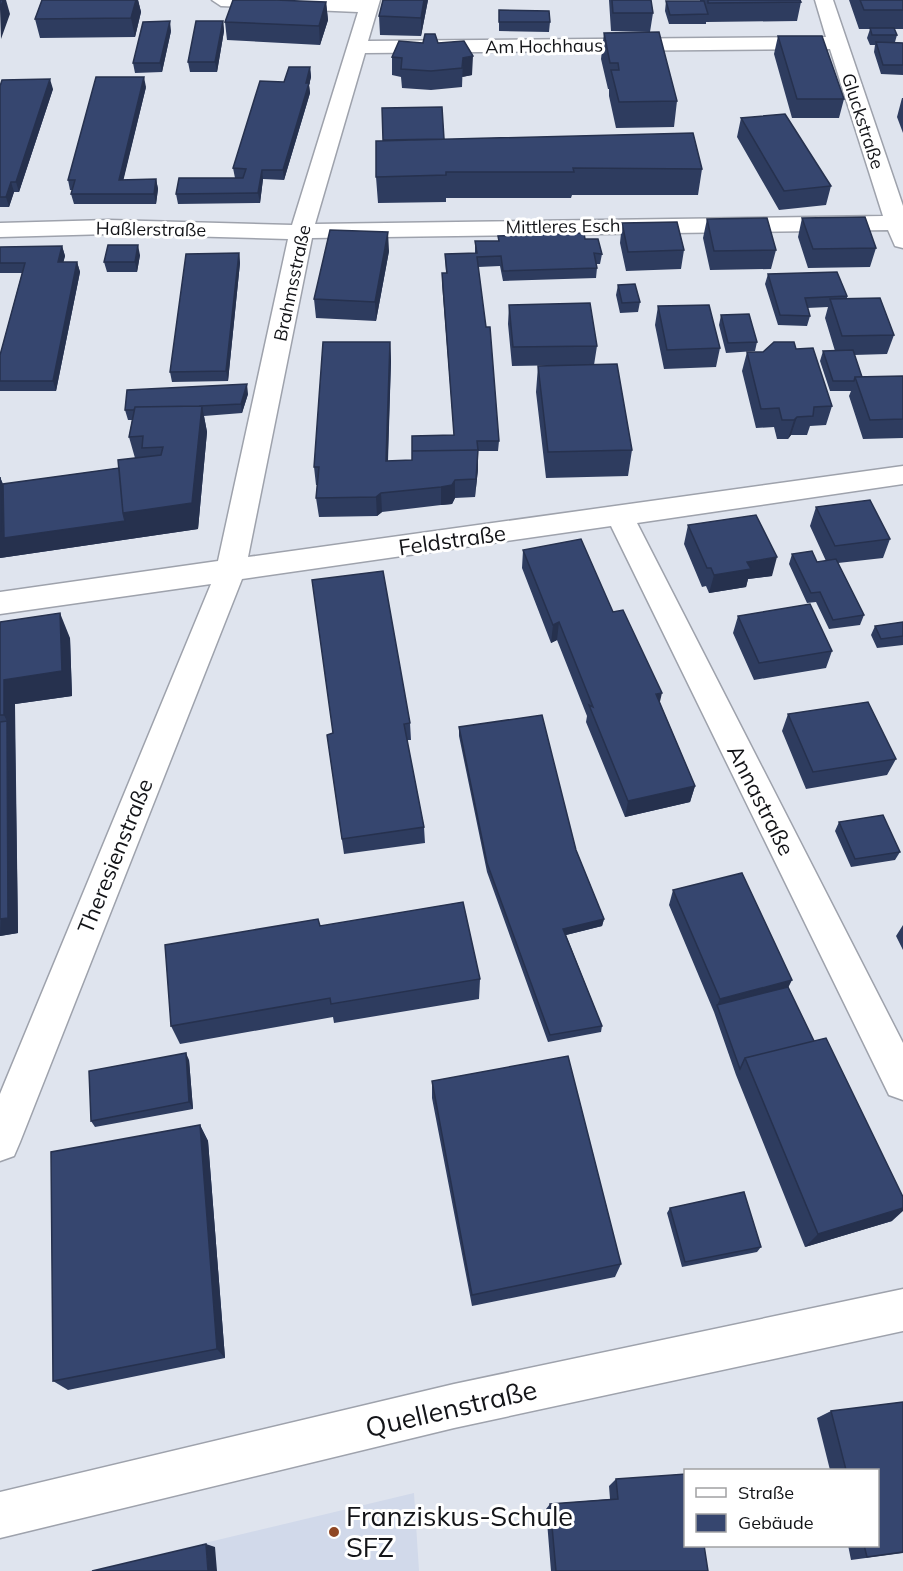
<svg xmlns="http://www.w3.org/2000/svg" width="903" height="1571" font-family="Mulish,sans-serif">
  <rect width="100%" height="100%" fill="#dfe4ee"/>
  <!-- built -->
  <path fill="#d1d9ea" d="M414,1493L419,1571H88Z"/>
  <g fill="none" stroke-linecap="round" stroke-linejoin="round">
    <defs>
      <path id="minor" d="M212,0H380L368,41L826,37L815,0H833L903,206V248L895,246L888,230L312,238L248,557L903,466V484L637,523L903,1043V1100L889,1095L611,526L242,579L20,1142L14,1156L0,1161V1094L211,584L0,614V592L218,561L288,239L109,234L0,237V223L109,220L292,225L358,12L221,6ZM830,49L883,216L315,224L365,53Z
        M903,1289V1331L454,1428L0,1538V1492L454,1384Z"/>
    </defs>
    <!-- minor casing -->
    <use href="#minor" stroke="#9ea2ac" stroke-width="3"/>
    <!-- minor -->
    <use href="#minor" fill="#fff" fill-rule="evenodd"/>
  </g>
  <!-- wall -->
  <path fill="#2e3c5f" d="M42,0H138L141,12L135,37L40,38L35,19Z
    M428,0L421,36L380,35L379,16Z
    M609,0H651L653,13L650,32L611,31Z
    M700,0H800L801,2L797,21L706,22V24H669L665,11L666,1H700Z
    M849,0H903V29H894L897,35L895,42L903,43V75L881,74L874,52L875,45H870L867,38L870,29H859Z
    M326,2L328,20L320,45L227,40L225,22Z
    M499,11L550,22L549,32L499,31Z
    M223,21L224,31L217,72H190L188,62Z
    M171,31L162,72L135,73L133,63Z
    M604,33L677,101L674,127L616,128L609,96V89H608L601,59Z
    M778,36L844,99L839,118H792L774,54Z
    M423,43H438L472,75L462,77V87L431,90L402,88L401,77L392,75V57Z
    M310,67L311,77L309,85L310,93L284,180L263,179L260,203L178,204L176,194L235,178L233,168L284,82Z
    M0,86L53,89L19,192H14L9,207H0Z
    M146,87L123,180L156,179L158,189L156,204H74L71,194L73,190H70L68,180Z
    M902,98H903V133L897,117Z
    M741,118L831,186L826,205L779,210L737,137Z
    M444,139L702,169L698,195H572L571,198H446V202L378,203L376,177Z
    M802,218L876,248L870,267L808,268L798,237Z
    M707,219L776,250L771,269L710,270L703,238Z
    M622,223L684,250L681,269L626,271L620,243Z
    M498,236L585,239L602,254L600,264H597V268L596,278L503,281L500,266L478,267L499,441L498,451H478V469L475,497L455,498L452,504L441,505L382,512L377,516L319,517L316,498L317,485H316L314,467L390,342L391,361L388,461L412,460L454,435L442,283V273H446L445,254L475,253V241H498Z
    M62,246L65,256L63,262H77L80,272L56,391H0V355L22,273H0V247Z
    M389,251L376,321L316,318L314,299Z
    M239,253L240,263L228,381L172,382L170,372Z
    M140,255L137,272H107L104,262Z
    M768,274L847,296V298L894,335L887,354L854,355L862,377L903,376V438L863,439L849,396L851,391H830L820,361L823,351H835L825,318L828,307L807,308L810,316L807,326L778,325L765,284Z
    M618,285L640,302L638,312L620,313L616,295Z
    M509,305L597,346L594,365L632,450L628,476L546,478L536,392L538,366L570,365L512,366L508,324Z
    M658,306L720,348L716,367L664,369L655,325Z
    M721,315L757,342L755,351L726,353L719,325Z
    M796,349L832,406L826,425L810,426L807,435H791L788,439H777L774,427L756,428L742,371L747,352H763Z
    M248,394L242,413L204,416L207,432L198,529L0,558V477L3,484L119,468L135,458L129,437L132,420H128L125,410Z
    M816,507L890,539L883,558L838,563L864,615L860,625L829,629L816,602L807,603L789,564L792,554L817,562L826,561L810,526Z
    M688,525L772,576L748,579L746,587L709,593L706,586L702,587L684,544Z
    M523,550L613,612L660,703L695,786L690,802L625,817L586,722L587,716L557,640L551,643L522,568Z
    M738,616L832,651L826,668L754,680L733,633Z
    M0,622L70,638L72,696L15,704L18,933L0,936Z
    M903,622V645L877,648L871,635L875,626Z
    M788,714L896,759L887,775L806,789L782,731Z
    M410,723L411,740H407L424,827L425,843L344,854L327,735Z
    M459,727L576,850L604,919L602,926L566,935L602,1026L601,1032L548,1042L487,872L459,736Z
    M839,822L900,852L895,860L851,867L835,831Z
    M673,890L788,987L892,1221L805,1247L736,1075L714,1012L669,905Z
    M903,925V950L896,936Z
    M320,926L480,979L479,999L334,1023L333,1017L180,1044L171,1026Z
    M189,1060L193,1109L95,1127L91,1121Z
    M432,1081L621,1264L615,1277L472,1306L432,1098Z
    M200,1125L208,1141L225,1358L68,1390L53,1381Z
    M670,1208L761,1247L757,1252L682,1267L667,1213Z
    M903,1402V1553L851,1560L848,1545H878V1470H830L817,1418L831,1411Z
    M616,1479L708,1571H551L546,1509L550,1504L610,1499L609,1486Z"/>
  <!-- shaded-wall -->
  <path fill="#26314e" d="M3,0H6L10,14L1,39L0,9Z
    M136,0H138L141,12L135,37L131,18Z
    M424,0H428L421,36V18Z
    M326,2L328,20L320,45L319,26Z
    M170,21L171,31L162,72L160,63Z
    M223,21L224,31L217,72L215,62Z
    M473,56L472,75L462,77V87L463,58Z
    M310,67L311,77L309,85L310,93L284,180L283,170Z
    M144,77L146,87L121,190L119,180Z
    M50,79L53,89L19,192L16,182Z
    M262,170L263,179L260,203L258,193Z
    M156,179L158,189L156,204L154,194Z
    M11,182L14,192L9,207L6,197Z
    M388,232L389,251L376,321L375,302Z
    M138,245L140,255L137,272L135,262Z
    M62,246L65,256L61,272L58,262Z
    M239,253L240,263L228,381L226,371Z
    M77,262L80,272L56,391L53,381Z
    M390,342L391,361L387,480L386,461Z
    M247,384L248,394L242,413L241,404Z
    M202,406L207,432L198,529L0,558V477L10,503L123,513H128Z
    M797,417L791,435L788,439L794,420Z
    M478,450V469L475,497L476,479Z
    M455,480V498L452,504L441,505V487Z
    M381,493L382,512L377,516L376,497Z
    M777,557L772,576L748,579L746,587L709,593L714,575L747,562Z
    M60,613L70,638L72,696L15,704V738L4,715V680Z
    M559,622L557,640L551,643L553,625Z
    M662,693L658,710L656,694Z
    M7,721L15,738L18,933L0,936Z
    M695,786L690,802L625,817L628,801Z
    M604,919L602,926L562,936L563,929Z
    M792,980L785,994L717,1005L714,1012L720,999Z
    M186,1053L189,1060L193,1109L189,1102Z
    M200,1125L208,1141L225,1358L217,1349Z
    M903,1208V1211L892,1221L805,1247L818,1234Z
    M206,1544L215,1547L217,1571H208Z"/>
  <!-- building -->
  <path fill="#36466f" stroke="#26314e" stroke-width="1.5" d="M0,0H3L0,9Z
    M42,0H136L131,18L35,19Z
    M233,0H275L326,2L319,26L225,22Z
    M383,0H424L421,18L379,16Z
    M612,0H651L653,13H613Z
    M708,0H800L801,2L708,3Z
    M860,0H903V10H864Z
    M666,1H704L708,14L670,15Z
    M499,10L549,11L550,22H499Z
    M170,21L160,63H133L143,22Z
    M196,21H223L215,62H188Z
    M870,28H894L897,35H872Z
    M659,32L677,101L619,102L611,70H619L618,63H610L604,33Z
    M425,34H435L438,43L464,41L473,56L463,58L462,68L431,71L401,69L402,58L392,57L399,41L423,43Z
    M778,36H822L844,99H797Z
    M876,42L903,43V65H883Z
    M289,67H310L306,83H309L283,170H262L258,193L176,194L179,178H243L246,169L233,168L260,81L284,82Z
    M96,77H144L119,180L156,179L154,194H71L75,180H68Z
    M50,79L16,182H11L6,197H0V86L2,80Z
    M442,107L444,139L383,140L382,108Z
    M785,114L831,186L784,191L741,118Z
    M693,133L702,169L573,168L574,172H446V175L376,177V141Z
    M865,217L876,248L813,249L802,218Z
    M767,218L776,250L714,251L707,219Z
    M677,222L684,250L628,252L622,223Z
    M330,230L388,232L375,302L314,299Z
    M584,233L585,239H598L602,254L594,253L597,268L503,271L501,256L477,257L486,327H490L499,441H477L478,450L412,451V436L454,435L442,273H447L445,254L477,253L475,241H499L498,236Z
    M108,245H138L135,262H104Z
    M62,246L58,262H77L53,381H0V355L25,263H0V247Z
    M239,253L226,371L170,372L186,254Z
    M837,272L847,296L805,298L810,316L780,315L768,274Z
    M635,284L640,302L622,303L618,285Z
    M880,298L894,335L842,336L830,299Z
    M590,303L597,346L513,347L509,305Z
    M709,305L720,348L667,350L658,306Z
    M749,314L757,342L728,343L721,315Z
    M323,342H390L386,461L412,460V451L478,450L476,479L455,480L452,485L441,487L381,493L376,497L316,498L319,467H314Z
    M774,342H794L796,349L813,348L832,406L814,407L813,416L797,417L794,420H782L779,408L761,409L747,352H763Z
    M853,350L862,377H855L854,381H833L823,351Z
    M617,364L632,450L548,452L538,366Z
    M903,376V419L870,420L855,377Z
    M247,384L241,404L199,406L135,407L134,410H125L127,390Z
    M202,406L192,503L123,513L118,460L161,455L163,447L142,448L143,436L129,437L135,407Z
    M119,468L123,513L125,521L4,538L3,484Z
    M0,477L1,531H0Z
    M870,500L890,539L835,546L816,507Z
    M756,515L777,557L747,562L751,569L714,575L711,568H707L688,525Z
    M581,539L613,612L623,610L662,693L656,694L695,786L628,801L589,705L593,707L559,622L553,625L523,550Z
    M812,551L817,562L836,559L864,615L833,620L820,592L811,593L792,554Z
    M383,571L410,723L404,724L424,827L342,839L327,735L333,733L312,580Z
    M810,604L832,651L759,663L738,616Z
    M60,613L62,671L4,680V715H0V622Z
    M903,622V636L881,639L875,626Z
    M868,702L896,759L813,772L788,714Z
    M542,715L576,850L604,919L563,929L602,1026L550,1035L487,863L459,727Z
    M7,721L8,918L0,919V722Z
    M883,815L900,852L855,859L839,822Z
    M742,873L792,980L720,999L673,890Z
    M463,902L480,979L331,1004L330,998L171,1026L165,945L318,919L320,926Z
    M788,987L814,1041L745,1058L740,1069L717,1005Z
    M826,1038L903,1197V1208L818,1234L745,1058Z
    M186,1053L189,1102L91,1121L89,1071Z
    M568,1056L621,1264L472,1295L432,1081Z
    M200,1125L217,1349L53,1381L51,1152Z
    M744,1192L761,1247L685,1262L670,1208Z
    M903,1402V1552L867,1557L864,1545H878V1470H846L831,1411Z
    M686,1474V1545H704L708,1571H556L550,1504L618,1499L616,1479Z
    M206,1544L208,1571H92Z"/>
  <!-- markers -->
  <circle fill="#8f4724" stroke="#fff" stroke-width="2" cx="334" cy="1532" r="6"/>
  <g text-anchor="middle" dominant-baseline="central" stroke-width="6" stroke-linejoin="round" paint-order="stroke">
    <!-- far-street labels -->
    <g font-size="18" fill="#131418" stroke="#fff">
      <text transform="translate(544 46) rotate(-1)">Am Hochhaus</text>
      <text transform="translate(863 121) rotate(72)">Gluckstraße</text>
      <text transform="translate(563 226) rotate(-1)">Mittleres Esch</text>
      <text transform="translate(151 229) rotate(1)">Haßlerstraße</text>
      <text transform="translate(292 283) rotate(-78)">Brahmsstraße</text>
    </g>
    <!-- street labels -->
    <g font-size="22" fill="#131418" stroke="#fff">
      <text transform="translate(452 540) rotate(-8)">Feldstraße</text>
      <text transform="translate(761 800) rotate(63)">Annastraße</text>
      <text transform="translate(115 856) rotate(-68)">Theresienstraße</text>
    </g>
    <!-- near-street labels -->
    <g font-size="27" fill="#131418" stroke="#fff">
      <text transform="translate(451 1408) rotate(-13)">Quellenstraße</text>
    </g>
    <!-- near-poi labels -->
    <g font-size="27" fill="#131418" stroke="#fff" text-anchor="start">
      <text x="346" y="1516">Franziskus-Schule<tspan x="346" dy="31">SFZ</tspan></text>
    </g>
  </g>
  <!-- legend -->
  <rect x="684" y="1469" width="195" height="78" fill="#ffffff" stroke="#a1a1a3" stroke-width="1.5"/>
  <rect x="696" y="1488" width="30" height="9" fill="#ffffff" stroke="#a1a1a3" stroke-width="1.5"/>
  <text x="738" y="1499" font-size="18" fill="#131418">Straße</text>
  <rect x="696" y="1514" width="30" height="18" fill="#36466f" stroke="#a1a1a3" stroke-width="1.5"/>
  <text x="738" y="1529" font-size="18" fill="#131418">Gebäude</text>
</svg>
